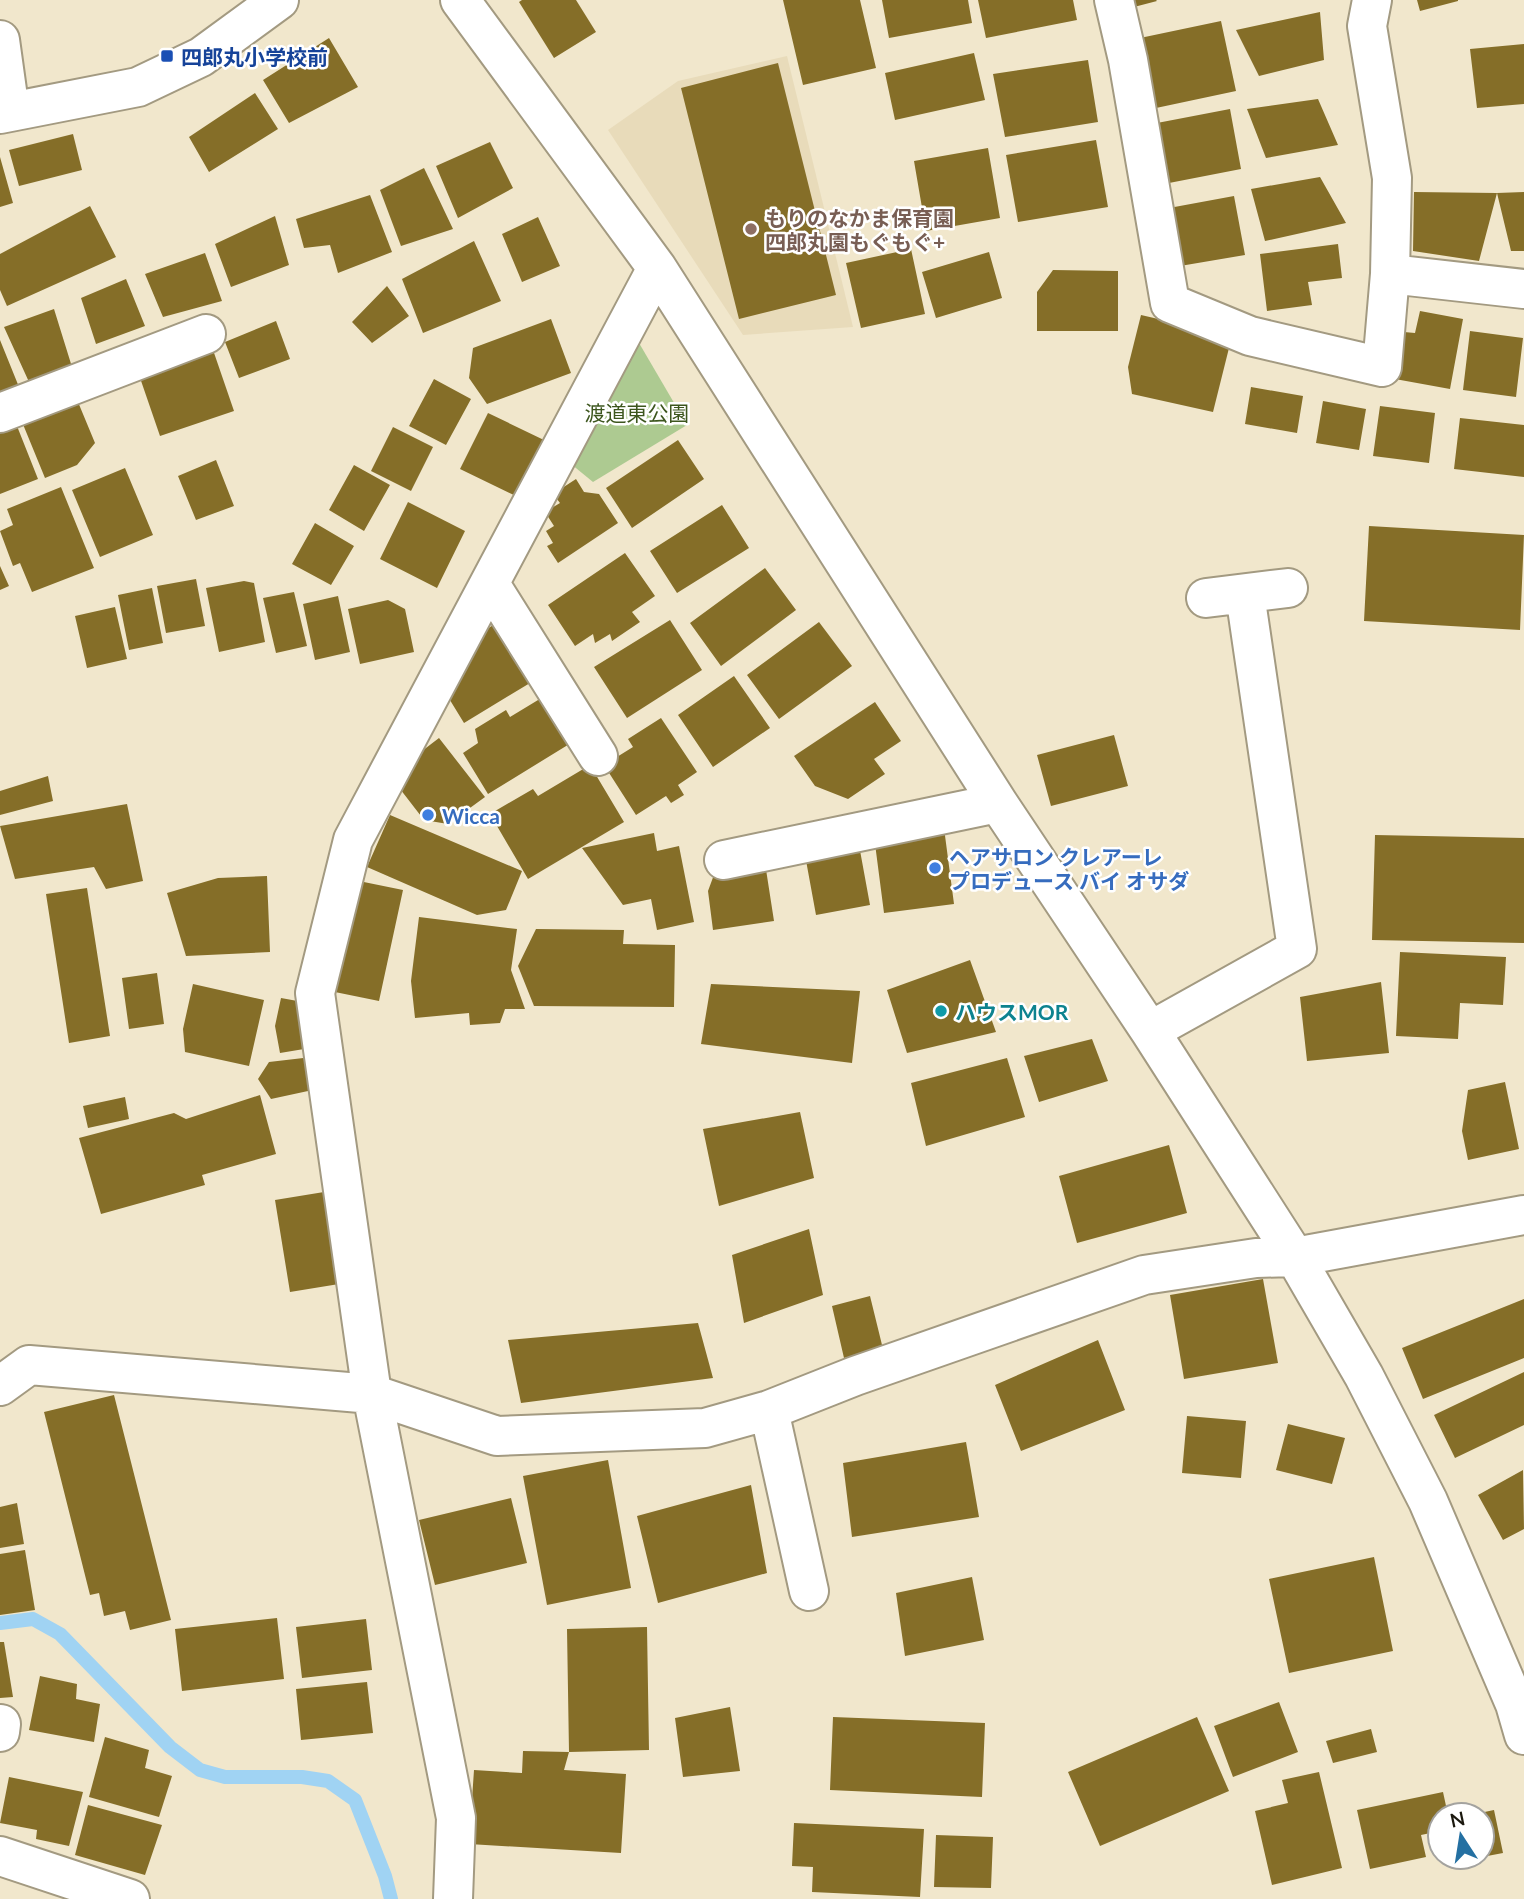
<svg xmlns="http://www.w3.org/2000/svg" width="1524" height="1899" font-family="Lato,'Noto Sans JP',sans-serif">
  <rect width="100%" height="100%" fill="#f1e7cc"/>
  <!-- built -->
  <path fill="#e8dbba" d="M787,56L853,327L743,335L608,130L678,81Z"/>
  <!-- green -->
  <path fill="#adca91" d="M632,331L687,425L593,482L571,464Z"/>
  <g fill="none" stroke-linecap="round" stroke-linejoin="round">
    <!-- stream -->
    <path stroke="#a0d3f3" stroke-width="14" d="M0,1623L33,1619L60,1634L170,1747L200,1770L225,1777H302L328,1781L355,1800L385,1876L391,1899"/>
  </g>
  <!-- building -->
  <path fill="#856e28" d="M522,0H576L596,32L554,58L519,2Z
    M783,0H860L876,68L803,85Z
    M882,0H968L972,23L889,38Z
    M978,0H1073L1077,20L986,38Z
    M1133,0H1156L1157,1L1134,7Z
    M1417,0H1458V1L1420,11Z
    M1320,12L1324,60L1259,76L1236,30Z
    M1221,21L1236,91L1156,108L1140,38Z
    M329,38L358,87L289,123L263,80Z
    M1524,44V104L1477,108L1470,49Z
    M974,53L985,100L895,120L885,73Z
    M1088,60L1098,122L1005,137L993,74Z
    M778,63L836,295L739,319L681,88Z
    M255,93L278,129L209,172L189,137Z
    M1318,99L1338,145L1266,158L1247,109Z
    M1230,109L1241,169L1169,183L1157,123Z
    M73,134L82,170L19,186L9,150Z
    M1096,140L1108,207L1018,222L1006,155Z
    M490,142L513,188L458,218L436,166Z
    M988,148L1000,218L926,231L914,161Z
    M0,157L13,203L0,207Z
    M424,168L453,229L401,246L380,190Z
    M1320,177L1346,223L1265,241L1251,189Z
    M1414,192L1497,193L1479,261L1413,251Z
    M1524,192V251H1511L1497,193Z
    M370,195L392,252L338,273L330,245L304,248L296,219Z
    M1234,196L1245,255L1180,266L1169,208Z
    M90,206L116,257L7,306L0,290V254Z
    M275,216L289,265L231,287L215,244Z
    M538,217L560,266L522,282L502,234Z
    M474,241L501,301L423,333L402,279Z
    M1338,244L1342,278L1308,282L1312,305L1267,311L1260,254Z
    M911,249L925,314L861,328L846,263Z
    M989,252L1002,298L936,318L922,272Z
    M205,253L222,301L163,317L145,274Z
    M1053,270L1118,271V331H1037V292Z
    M126,279L145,326L96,344L81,298Z
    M387,286L409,316L372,343L352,322Z
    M54,309L72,367L29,382L4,327Z
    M1420,311L1463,319L1450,389L1395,379L1404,332L1415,333Z
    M1141,315L1232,336L1213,412L1132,394L1128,367Z
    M551,319L571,373L487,404L469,378L473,348Z
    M276,321L290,359L239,378L225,342Z
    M1470,331L1523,338L1516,397L1463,390Z
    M0,340L19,387L0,394Z
    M212,347L234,411L160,436L138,372Z
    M434,379L471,399L446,445L409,426Z
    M1251,387L1303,396L1297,433L1245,424Z
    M1323,401L1366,409L1359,450L1316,443Z
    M78,402L95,443L77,465L45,478L20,417Z
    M1380,406L1435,413L1429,463L1373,456Z
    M488,413L546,441L518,497L460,469Z
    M13,416L38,479L0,494V421Z
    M1460,418L1524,425V477L1454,469Z
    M393,427L433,447L411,491L371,471Z
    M678,440L704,479L632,528L606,488Z
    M216,460L234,506L196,520L178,476Z
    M354,465L390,485L364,531L329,510Z
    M125,468L153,535L100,557L72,490Z
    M576,479L584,492L599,494L618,523L558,563L547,546L553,543L546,531L554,526L545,512L560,503L553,494Z
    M61,487L94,568L32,592L20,563L13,566L0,531L13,525L7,509Z
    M408,502L465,531L437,588L380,559Z
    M722,505L749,548L677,593L650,551Z
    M315,523L354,546L331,585L292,564Z
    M1369,526L1524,535L1520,630L1364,621Z
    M625,553L655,596L632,612L640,622L612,641L610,634L595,643L593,634L575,646L548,605Z
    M0,566L9,586L0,590Z
    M765,568L796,610L721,666L690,623Z
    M196,579L205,626L166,633L157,586Z
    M244,581L254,583L265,642L219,652L206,588Z
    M152,588L163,643L129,650L118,595Z
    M294,592L307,646L276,653L263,598Z
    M338,596L350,652L315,660L303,604Z
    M388,600L405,609L414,652L360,664L348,609Z
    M115,607L127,659L87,668L75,616Z
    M670,620L702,670L627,718L594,667Z
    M819,622L852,666L779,719L747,675Z
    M495,624L530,683L464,723L445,692L467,641Z
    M734,676L770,728L713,767L678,715Z
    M543,697L571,743L488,794L463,753L478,743L475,729L506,710L510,717Z
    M875,702L901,741L874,759L885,774L848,799L815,786L794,756Z
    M661,718L697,772L678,785L684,795L671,803L666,796L636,815L604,765L633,747L628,739Z
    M1114,735L1128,786L1051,806L1037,755Z
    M439,738L485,797L448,824L424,820L397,785L412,773L405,764Z
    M590,765L624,822L528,879L490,814L533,789L538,796Z
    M48,776L53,801L0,815V791Z
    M127,804L143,881L106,889L94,867L15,879L0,826Z
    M390,815L522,871L506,910L477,915L367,867Z
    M944,828L954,904L884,913L874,836Z
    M654,833L657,851L679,846L694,922L657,930L651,899L623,905L582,848Z
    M1375,835L1524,838V943L1372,940Z
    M859,845L870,905L816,915L805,855Z
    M765,863L774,921L713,930L708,891L715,872Z
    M267,876L270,952L186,956L167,893L218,878Z
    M354,880L403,890L379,1001L330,991Z
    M87,888L110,1036L69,1043L46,894Z
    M419,917L517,929L511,970L525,1009H505L500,1023L470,1025L469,1013L415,1018L411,981Z
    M536,929L624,930L623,944L675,945L674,1007L534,1006L518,966Z
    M1400,952L1506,957L1503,1005L1460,1003L1458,1039L1396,1036Z
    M970,960L996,1032L907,1053L887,990Z
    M157,973L164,1024L129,1029L122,978Z
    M1381,982L1389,1053L1307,1061L1300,997Z
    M193,984L264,1000L249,1066L185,1052L183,1029Z
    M711,984L860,991L852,1063L701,1044Z
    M281,998L303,1002L310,1048L280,1053L275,1026Z
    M1092,1039L1108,1081L1039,1102L1024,1056Z
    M312,1057L314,1075L308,1091L271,1099L258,1079L269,1062Z
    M1007,1058L1025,1117L926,1146L911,1083Z
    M1505,1082L1519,1149L1468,1160L1462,1131L1468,1090Z
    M260,1095L276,1154L202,1175L205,1185L101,1214L79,1138L174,1113L186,1119Z
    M125,1097L129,1119L88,1128L83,1106Z
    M800,1112L814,1178L719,1206L703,1129Z
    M1169,1145L1187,1213L1077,1243L1059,1176Z
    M324,1192L339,1284L290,1292L275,1200Z
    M809,1229L823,1295L744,1323L732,1255Z
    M1263,1279L1278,1363L1184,1379L1170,1295Z
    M870,1296L883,1349L844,1358L832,1306Z
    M1524,1299V1358L1423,1399L1402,1348Z
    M698,1323L713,1378L521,1403L508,1340Z
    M1098,1340L1125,1410L1021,1451L995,1385Z
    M1524,1372V1425L1455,1458L1434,1415Z
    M114,1395L171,1620L130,1630L125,1611L104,1616L99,1593L90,1595L44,1412Z
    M1187,1416L1246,1421L1241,1478L1182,1473Z
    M1288,1424L1345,1438L1332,1484L1276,1470Z
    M966,1442L979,1517L852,1537L843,1463Z
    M608,1460L631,1588L547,1605L523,1476Z
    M1523,1470L1524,1529L1503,1540L1478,1495Z
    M751,1485L767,1573L658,1603L637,1516Z
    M511,1498L527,1563L435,1585L419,1520Z
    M17,1503L24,1544L0,1548V1507Z
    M25,1550L35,1610L0,1615V1554Z
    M1374,1557L1393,1651L1289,1673L1269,1579Z
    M972,1577L984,1640L905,1656L896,1593Z
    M277,1618L284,1679L182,1691L175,1629Z
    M366,1619L372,1670L302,1678L296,1627Z
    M647,1627L649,1750L569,1752L564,1770L626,1774L621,1853L469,1844L474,1770L522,1773L523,1751L569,1752L567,1629Z
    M0,1642H4L13,1697L0,1698Z
    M40,1676L77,1684L76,1699L100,1704L94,1742L29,1730Z
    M367,1682L373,1733L301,1740L296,1689Z
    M1279,1702L1298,1752L1233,1777L1214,1726Z
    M730,1707L740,1771L683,1777L675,1718Z
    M833,1717L985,1723L982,1797L830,1790Z
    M1197,1717L1229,1791L1100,1846L1068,1772Z
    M1371,1729L1377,1752L1333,1763L1326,1741Z
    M105,1737L149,1750L145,1768L172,1776L159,1817L89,1797Z
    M1319,1772L1342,1868L1272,1885L1255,1811L1288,1803L1282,1780Z
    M9,1777L83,1792L69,1846L36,1839L37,1830L0,1823Z
    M1443,1792L1448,1815H1440V1831L1421,1835L1426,1857L1370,1869L1357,1810Z
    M88,1805L162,1825L145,1875L75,1855Z
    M1494,1810L1503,1853L1482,1857V1815L1475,1814Z
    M794,1823L924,1829L920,1897L812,1892L813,1867L792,1866Z
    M936,1835L993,1837L991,1888L934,1887Z"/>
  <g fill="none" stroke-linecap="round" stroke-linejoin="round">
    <defs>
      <path id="minor" d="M460,0L657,268L998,803L1150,1031L1295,1257L1364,1376L1428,1501L1515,1704L1524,1735
        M1114,0L1128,60L1170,303L1250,336L1382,367L1390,274L1392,178L1367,26L1372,0
        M0,40L10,112
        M0,114L138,87L201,57L279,0
        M1390,274L1524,289
        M0,413L206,334
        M490,584L598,756
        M1206,598L1288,588
        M724,860L998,803
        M1150,1031L1297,949L1245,594
        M0,1386L29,1365L372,1394L497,1436L705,1428L769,1410L855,1376L1144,1275L1256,1258L1295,1257L1524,1215
        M769,1410L809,1591
        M0,1732L1,1724
        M0,1856L130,1899
        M453,1899L456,1818L372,1394L315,993L353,840L657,268"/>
    </defs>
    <!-- minor casing -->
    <use href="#minor" stroke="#a39a81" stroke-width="42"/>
    <!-- minor -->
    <use href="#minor" stroke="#fff" stroke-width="38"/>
  </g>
  <!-- markers -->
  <rect fill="#1a4fb4" stroke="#fff" stroke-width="2.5" x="160" y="49" width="14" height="14" rx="3.5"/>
  <circle fill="#8d6e63" stroke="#fff" stroke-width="2.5" cx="751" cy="229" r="7"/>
  <g fill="#3f7fe0" stroke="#fff" stroke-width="2.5">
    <circle cx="428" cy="815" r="7"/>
    <circle cx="935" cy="868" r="7"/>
  </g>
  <circle fill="#0f9aa8" stroke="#fff" stroke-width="2.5" cx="941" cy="1011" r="7"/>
  <g text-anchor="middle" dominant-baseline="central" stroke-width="5" stroke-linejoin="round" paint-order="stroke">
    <!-- transit labels -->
    <g font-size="21" font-weight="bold" fill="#164399" stroke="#fff" text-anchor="start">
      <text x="181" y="56">四郎丸小学校前</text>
    </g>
    <!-- education labels -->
    <g font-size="21" font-weight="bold" fill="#785e54" stroke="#fff" text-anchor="start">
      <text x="765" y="217">もりのなかま保育園<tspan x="765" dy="24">四郎丸園もぐもぐ+</tspan></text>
    </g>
    <!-- park labels -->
    <g font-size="21" fill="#3d561e" stroke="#fff">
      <text x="637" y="412">渡道東公園</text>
    </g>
    <!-- shop labels -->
    <g font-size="21" font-weight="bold" fill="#366cbe" stroke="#fff" text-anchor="start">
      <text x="442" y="815">Wicca</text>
      <text x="949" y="856">ヘアサロン クレアーレ<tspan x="949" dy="24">プロデュース バイ オサダ</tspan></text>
    </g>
    <!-- culture labels -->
    <g font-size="21" font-weight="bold" fill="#0d838f" stroke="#fff" text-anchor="start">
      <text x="955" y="1011">ハウスMOR</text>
    </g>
  </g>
  <!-- north arrow -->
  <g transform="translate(1461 1836) rotate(348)"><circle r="33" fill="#ffffff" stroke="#a4a39f" stroke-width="2"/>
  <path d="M0-5L12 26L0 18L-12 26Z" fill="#2470a2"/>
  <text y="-10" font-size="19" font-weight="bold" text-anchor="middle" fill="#1b180e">N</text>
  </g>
</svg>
